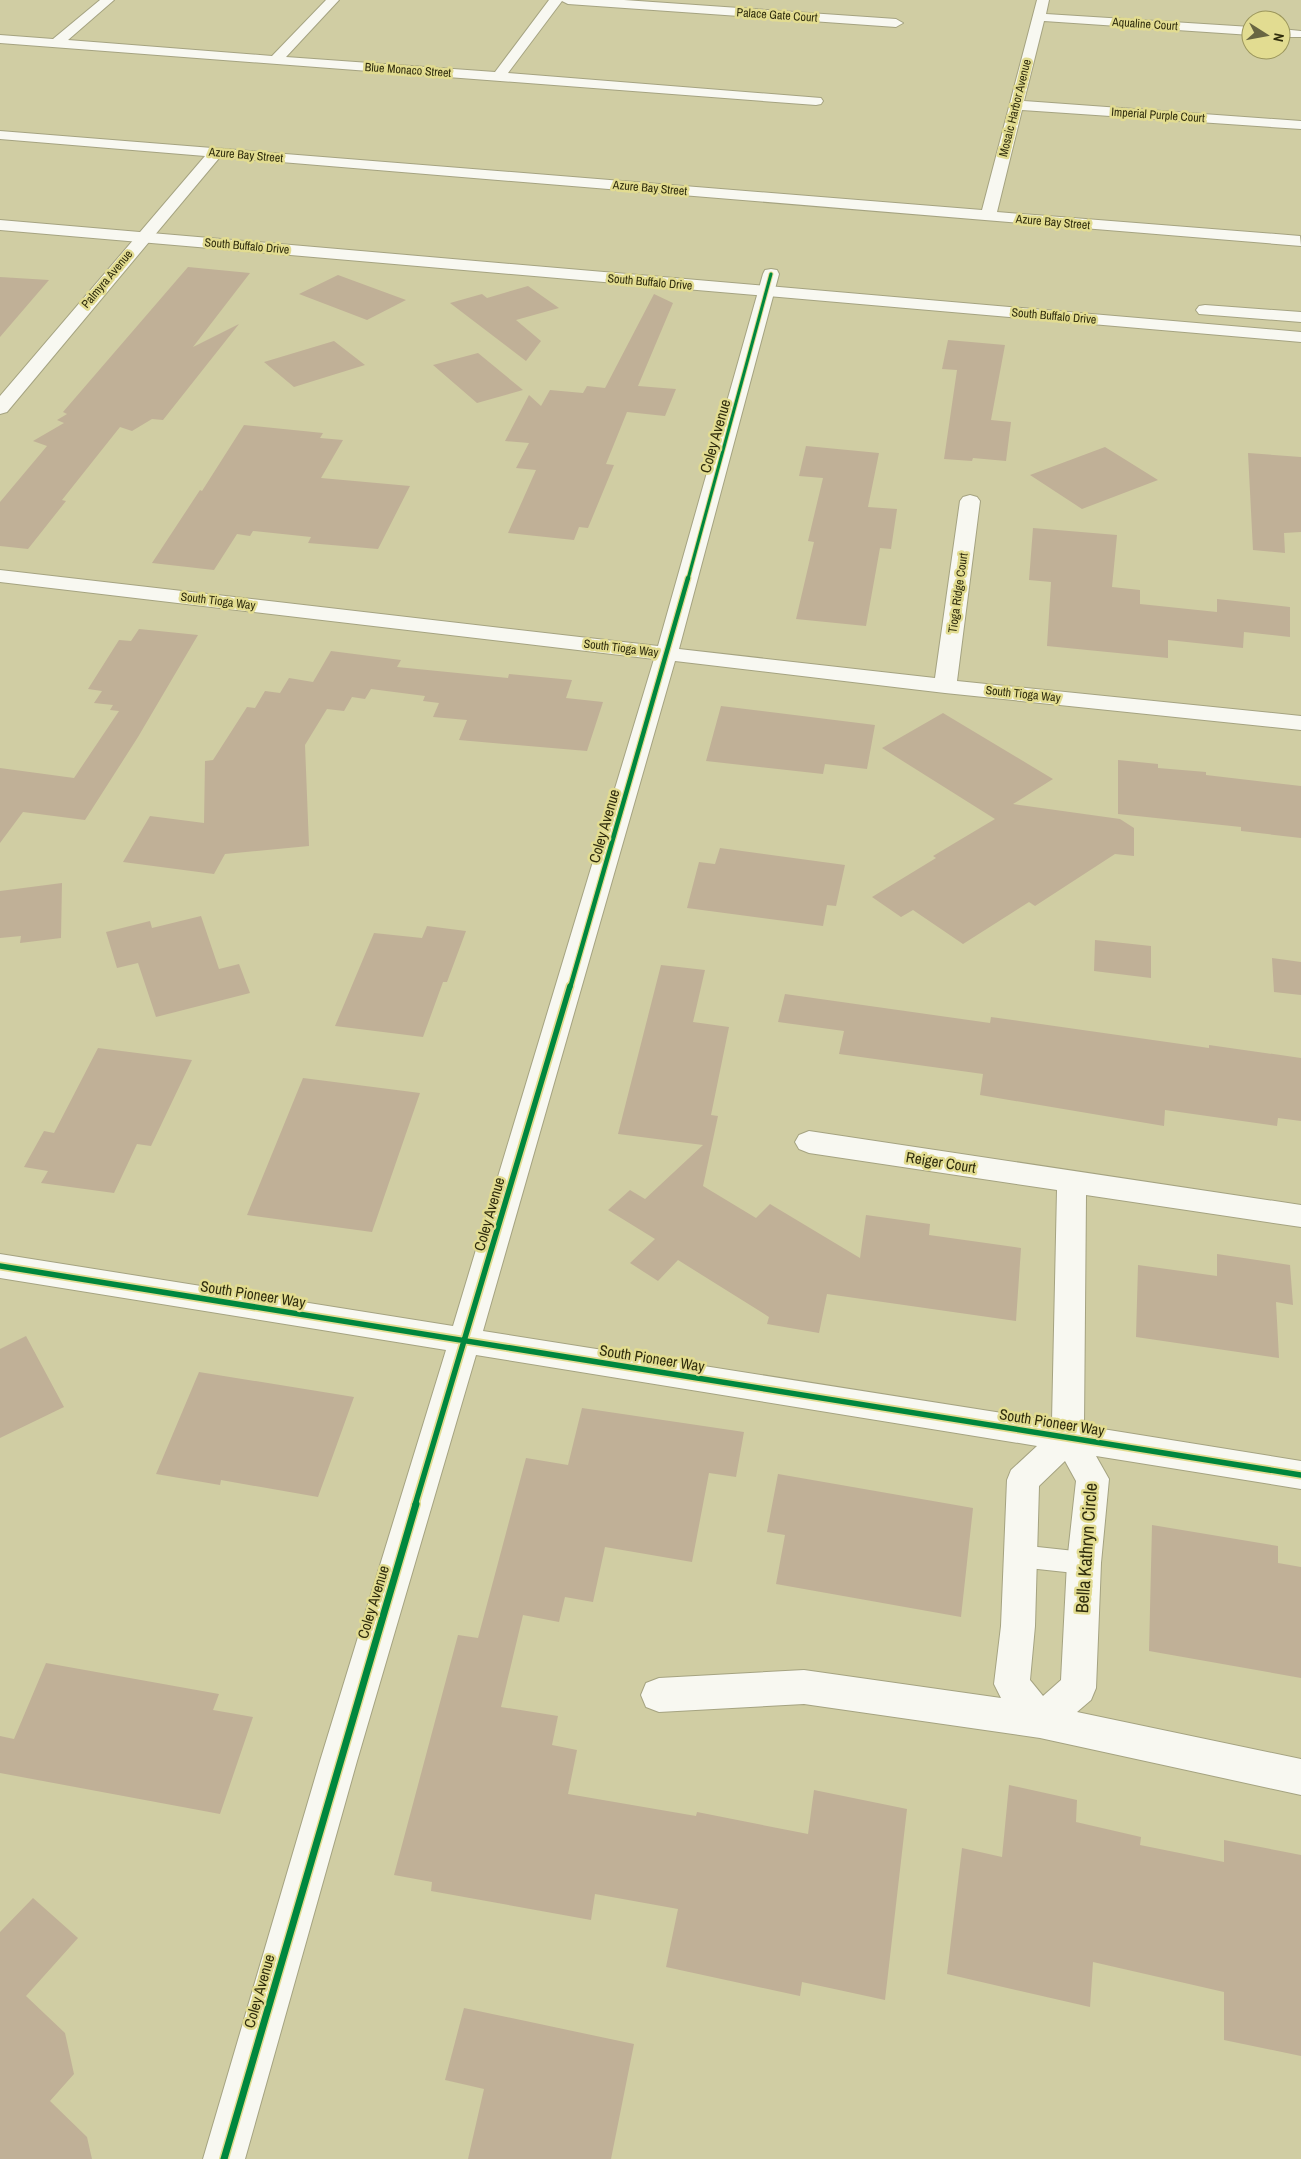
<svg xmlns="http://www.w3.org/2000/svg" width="1301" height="2159" font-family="'Archivo Narrow',sans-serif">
  <rect width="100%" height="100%" fill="#d0cda3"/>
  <!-- building -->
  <path fill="#c0b097" d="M188,267L250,273L193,347L239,324L163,420L152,419L132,431L120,427L62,500L66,501L28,549L0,546V502L47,446L33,441L64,423L57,420L67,414L63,412Z
    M338,275L406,300L367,320L299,294Z
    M0,277L49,280L0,337Z
    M528,286L559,308L516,320L541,341L526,361L450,303L482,294L487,298Z
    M654,294L673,303L638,386L676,389L665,416L627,412L606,464L614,465L588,528L579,527L574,540L508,533L536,470L516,468L529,443L505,441L529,395L541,406L550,390L583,393L587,386L605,388Z
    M948,340L1005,345L991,420L1011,422L1006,461L973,458L972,461L944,459L957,370L942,369Z
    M334,341L365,365L294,387L264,362Z
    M478,353L523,390L477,403L433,365Z
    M244,425L323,433L320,438L343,440L321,478L410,486L378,549L308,543L311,537L253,531L250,536L237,534L214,570L152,563L200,490L202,491Z
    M806,446L879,453L868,507L897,509L891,549L880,548L866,626L796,619L814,542L808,541L823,478L799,476Z
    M1105,447L1158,480L1082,509L1030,475Z
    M1248,453L1301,457V532L1284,533L1285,553L1253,550Z
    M1033,528L1117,535L1112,587L1140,590V604L1217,612V599L1290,607V637L1244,632L1243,648L1168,640V658L1047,646L1051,582L1029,580Z
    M139,629L198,635L138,737L85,820L23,812L0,843V768L74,778L119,711L110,710L113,705L94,703L102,691L88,689L119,640L131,641Z
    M331,651L401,660L397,667L508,678L509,674L572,680L566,698L603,702L587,751L459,740L467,720L433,717L439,703L423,701L425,696L371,689L365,699L352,697L344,711L327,709L305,745L309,846L225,854L214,874L123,862L150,816L204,823L205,761L213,760L247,707L255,708L265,691L280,693L289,678L313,682Z
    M721,706L875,725L867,769L825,764L823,774L706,761Z
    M943,713L1053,779L1013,804L1120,819L1134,828V856L1115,854L1035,906L1029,902L963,944L913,910L901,917L872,897L936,858L933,856L995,819L882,748Z
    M1118,760L1158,764V768L1206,772V775L1301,786V838L1241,831V827L1118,814Z
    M720,848L845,865L836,906L827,905L823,926L687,908L699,862L715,864Z
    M62,883L61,938L20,943L21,936L0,938V891Z
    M201,916L219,969L239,964L250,993L156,1017L138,963L117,968L106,932L150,921L152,928Z
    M427,926L466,931L447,982H443L423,1037L335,1026L374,933L422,938Z
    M1095,940L1151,946V978L1094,971Z
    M1272,958L1301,962V995L1274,992Z
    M661,965L705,970L693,1022L729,1027L711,1115L718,1116L703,1186L756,1218L770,1204L860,1258L866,1215L930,1224L929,1235L1021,1248L1016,1321L827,1294L819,1333L767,1324L769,1317L678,1260L658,1281L630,1263L655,1239L608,1210L630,1190L645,1199L703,1145L618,1134Z
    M785,994L990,1023L991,1017L1209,1048V1045L1301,1058V1121L1278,1118L1277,1126L1165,1110L1164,1126L980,1095L983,1074L839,1054L844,1031L778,1022Z
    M98,1048L192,1060L151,1146L137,1144L114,1193L41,1183L48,1171L24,1167L44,1131L54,1133Z
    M303,1078L420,1093L372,1232L247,1215Z
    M1217,1254L1290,1265L1293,1305L1276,1302L1279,1358L1136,1337L1138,1265L1217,1276Z
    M26,1336L64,1407L0,1438V1349Z
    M199,1372L354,1397L318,1497L221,1480L220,1485L156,1474Z
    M582,1408L744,1432L736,1477L709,1473L692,1562L605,1547L593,1602L565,1597L559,1622L523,1615L501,1707L558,1716L552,1745L577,1750L568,1794L696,1816L697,1812L808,1834L814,1790L907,1809L885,2000L802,1982L800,1996L666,1967L678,1909L595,1894L591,1920L431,1891L432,1882L394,1875L458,1635L478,1638L526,1458L568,1465Z
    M778,1474L973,1508L961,1617L776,1584L785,1535L767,1532Z
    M1152,1525L1278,1546V1563L1301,1567V1678L1149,1651Z
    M46,1663L219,1694L213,1710L253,1717L220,1814L0,1773V1736L14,1739Z
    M1009,1785L1077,1800L1076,1822L1141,1837L1140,1845L1224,1862V1840L1301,1855V2056L1224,2040V1992L1093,1962L1090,2007L947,1974L962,1848L1002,1857Z
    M33,1898L78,1938L26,1996L65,2033L74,2074L50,2101L87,2137L92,2159H0V1932Z
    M464,2008L634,2044L611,2159H468L484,2089L445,2080Z"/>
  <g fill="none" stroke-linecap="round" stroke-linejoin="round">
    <defs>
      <path id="lane" d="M1019,1545L1084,1552L1093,1555L1096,1563L1093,1571L1084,1574L1019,1567L1010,1564L1007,1556L1010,1548Z"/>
      <path id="street" d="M100,0H114L68,40L272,56L326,0H339L286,57L495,72L549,0H624L896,19L903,23L896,27L568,4L562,1L508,73L821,98L823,101L821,104L816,105L0,43V35L53,39Z
        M1037,0H1049L1046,14L1251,27V35L1044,21L1024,101L1301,121V129L1022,110L997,212L1300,236L1301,246L220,157L7,412L0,414V396L205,156L0,139V131L982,210Z
        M1281,29L1301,31V37H1281Z
        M771,269L777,270L779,274L679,649L935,678L960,501L963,497L970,495L977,497L980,501L957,681L1301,716V730L945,693L675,661L483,1331L1052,1421L1057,1190L809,1153L799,1149L795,1142L799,1135L809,1131L1301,1205V1227L1086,1195L1084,1426L1301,1461V1489L1096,1456L1109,1479L1101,1563L1096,1688L1091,1700L1077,1712L1301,1759V1795L1040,1738L804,1704L659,1712L646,1707L641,1695L646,1683L659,1678L804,1670L1001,1698L994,1684L1001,1626L1007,1480L1011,1470L1037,1446L476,1355L357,1761L245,2159H203L320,1761L446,1350L0,1278V1254L453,1326L654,659L0,582V570L658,646L763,274L765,270ZM1065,1461L1076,1481L1067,1563L1061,1680L1043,1696L1030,1680L1035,1626L1039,1486Z"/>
      <path id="secondary" d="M0,220L1301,332V342L0,230Z
        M1205,305L1301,312V322L1199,314L1196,310L1199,306Z"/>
    </defs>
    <!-- lane casing -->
    <use href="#lane" stroke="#a5a381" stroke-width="2"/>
    <!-- street casing -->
    <use href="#street" stroke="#a5a381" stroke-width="2"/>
    <!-- secondary casing -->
    <use href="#secondary" stroke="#a5a381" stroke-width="2"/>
    <!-- lane -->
    <use href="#lane" fill="#f8f8f1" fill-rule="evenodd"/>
    <!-- street -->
    <use href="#street" fill="#f8f8f1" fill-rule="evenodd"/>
    <!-- secondary -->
    <use href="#secondary" fill="#f8f8f1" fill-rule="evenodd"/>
    <defs>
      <path id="cycleway-far3" d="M688,579L771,274"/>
      <path id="cycleway-far2" d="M570,988L688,578"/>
      <path id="cycleway-far1" d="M0,1266L1301,1475
        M415,1505L570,986"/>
      <path id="cycleway" d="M224,2159L416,1504"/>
    </defs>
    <!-- cycleway-far3 casing -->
    <use href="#cycleway-far3" stroke="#e2dc91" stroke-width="5"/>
    <!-- cycleway-far2 casing -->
    <use href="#cycleway-far2" stroke="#e2dc91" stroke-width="7"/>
    <!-- cycleway-far1 casing -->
    <use href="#cycleway-far1" stroke="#e2dc91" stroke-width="9"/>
    <!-- cycleway casing -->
    <use href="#cycleway" stroke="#e2dc91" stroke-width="10"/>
    <!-- cycleway-far3 -->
    <use href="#cycleway-far3" stroke="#00873e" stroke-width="3"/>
    <!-- cycleway-far2 -->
    <use href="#cycleway-far2" stroke="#00873e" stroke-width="4.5"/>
    <!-- cycleway-far1 -->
    <use href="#cycleway-far1" stroke="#00873e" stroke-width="5.5"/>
    <!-- cycleway -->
    <use href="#cycleway" stroke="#00873e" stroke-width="7"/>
  </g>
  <g text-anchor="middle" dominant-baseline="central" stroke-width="5" stroke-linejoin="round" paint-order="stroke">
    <!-- far-street labels -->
    <g font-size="12" fill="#302d0d" stroke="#e2dc91">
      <text transform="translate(777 15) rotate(4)">Palace Gate Court</text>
      <text transform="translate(1145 24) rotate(4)">Aqualine Court</text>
      <text transform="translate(408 70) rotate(4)">Blue Monaco Street</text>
      <text transform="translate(1015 108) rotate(-76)">Mosaic Harbor Avenue</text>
      <text transform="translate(1158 115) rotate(4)">Imperial Purple Court</text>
      <text transform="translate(246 155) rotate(5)">Azure Bay Street</text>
      <text transform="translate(650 188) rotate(5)">Azure Bay Street</text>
      <text transform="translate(1053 222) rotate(5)">Azure Bay Street</text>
      <text transform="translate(247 246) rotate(5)">South Buffalo Drive</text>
      <text transform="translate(107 279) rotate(-50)">Palmyra Avenue</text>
      <text transform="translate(650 282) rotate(5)">South Buffalo Drive</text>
      <text transform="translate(1054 316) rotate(5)">South Buffalo Drive</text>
      <text transform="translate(958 593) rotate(-82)">Tioga Ridge Court</text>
      <text transform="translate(218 601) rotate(7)">South Tioga Way</text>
      <text transform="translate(621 648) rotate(7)">South Tioga Way</text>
      <text transform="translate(1023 694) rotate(6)">South Tioga Way</text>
    </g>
    <!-- street labels -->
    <g font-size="15" fill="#302d0d" stroke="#e2dc91">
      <text transform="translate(715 436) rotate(-74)">Coley Avenue</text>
      <text transform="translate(604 826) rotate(-74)">Coley Avenue</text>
      <text transform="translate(941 1162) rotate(9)">Reiger Court</text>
      <text transform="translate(489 1214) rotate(-74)">Coley Avenue</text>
      <text transform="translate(253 1294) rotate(9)">South Pioneer Way</text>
      <text transform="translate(652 1358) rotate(9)">South Pioneer Way</text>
      <text transform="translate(1052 1422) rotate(9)">South Pioneer Way</text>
      <text transform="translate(373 1602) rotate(-73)">Coley Avenue</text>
      <text transform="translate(259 1991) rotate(-74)">Coley Avenue</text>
    </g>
    <!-- near-street labels -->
    <g font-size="18" fill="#302d0d" stroke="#e2dc91">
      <text transform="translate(1086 1548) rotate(-86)">Bella Kathryn Circle</text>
    </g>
  </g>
  <!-- north arrow -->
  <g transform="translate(1266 35) rotate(101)"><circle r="24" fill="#e2dc91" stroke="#9b965c"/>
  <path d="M0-4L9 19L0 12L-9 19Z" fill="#686542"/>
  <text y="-8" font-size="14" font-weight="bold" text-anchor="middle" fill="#302d0d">N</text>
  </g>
</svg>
